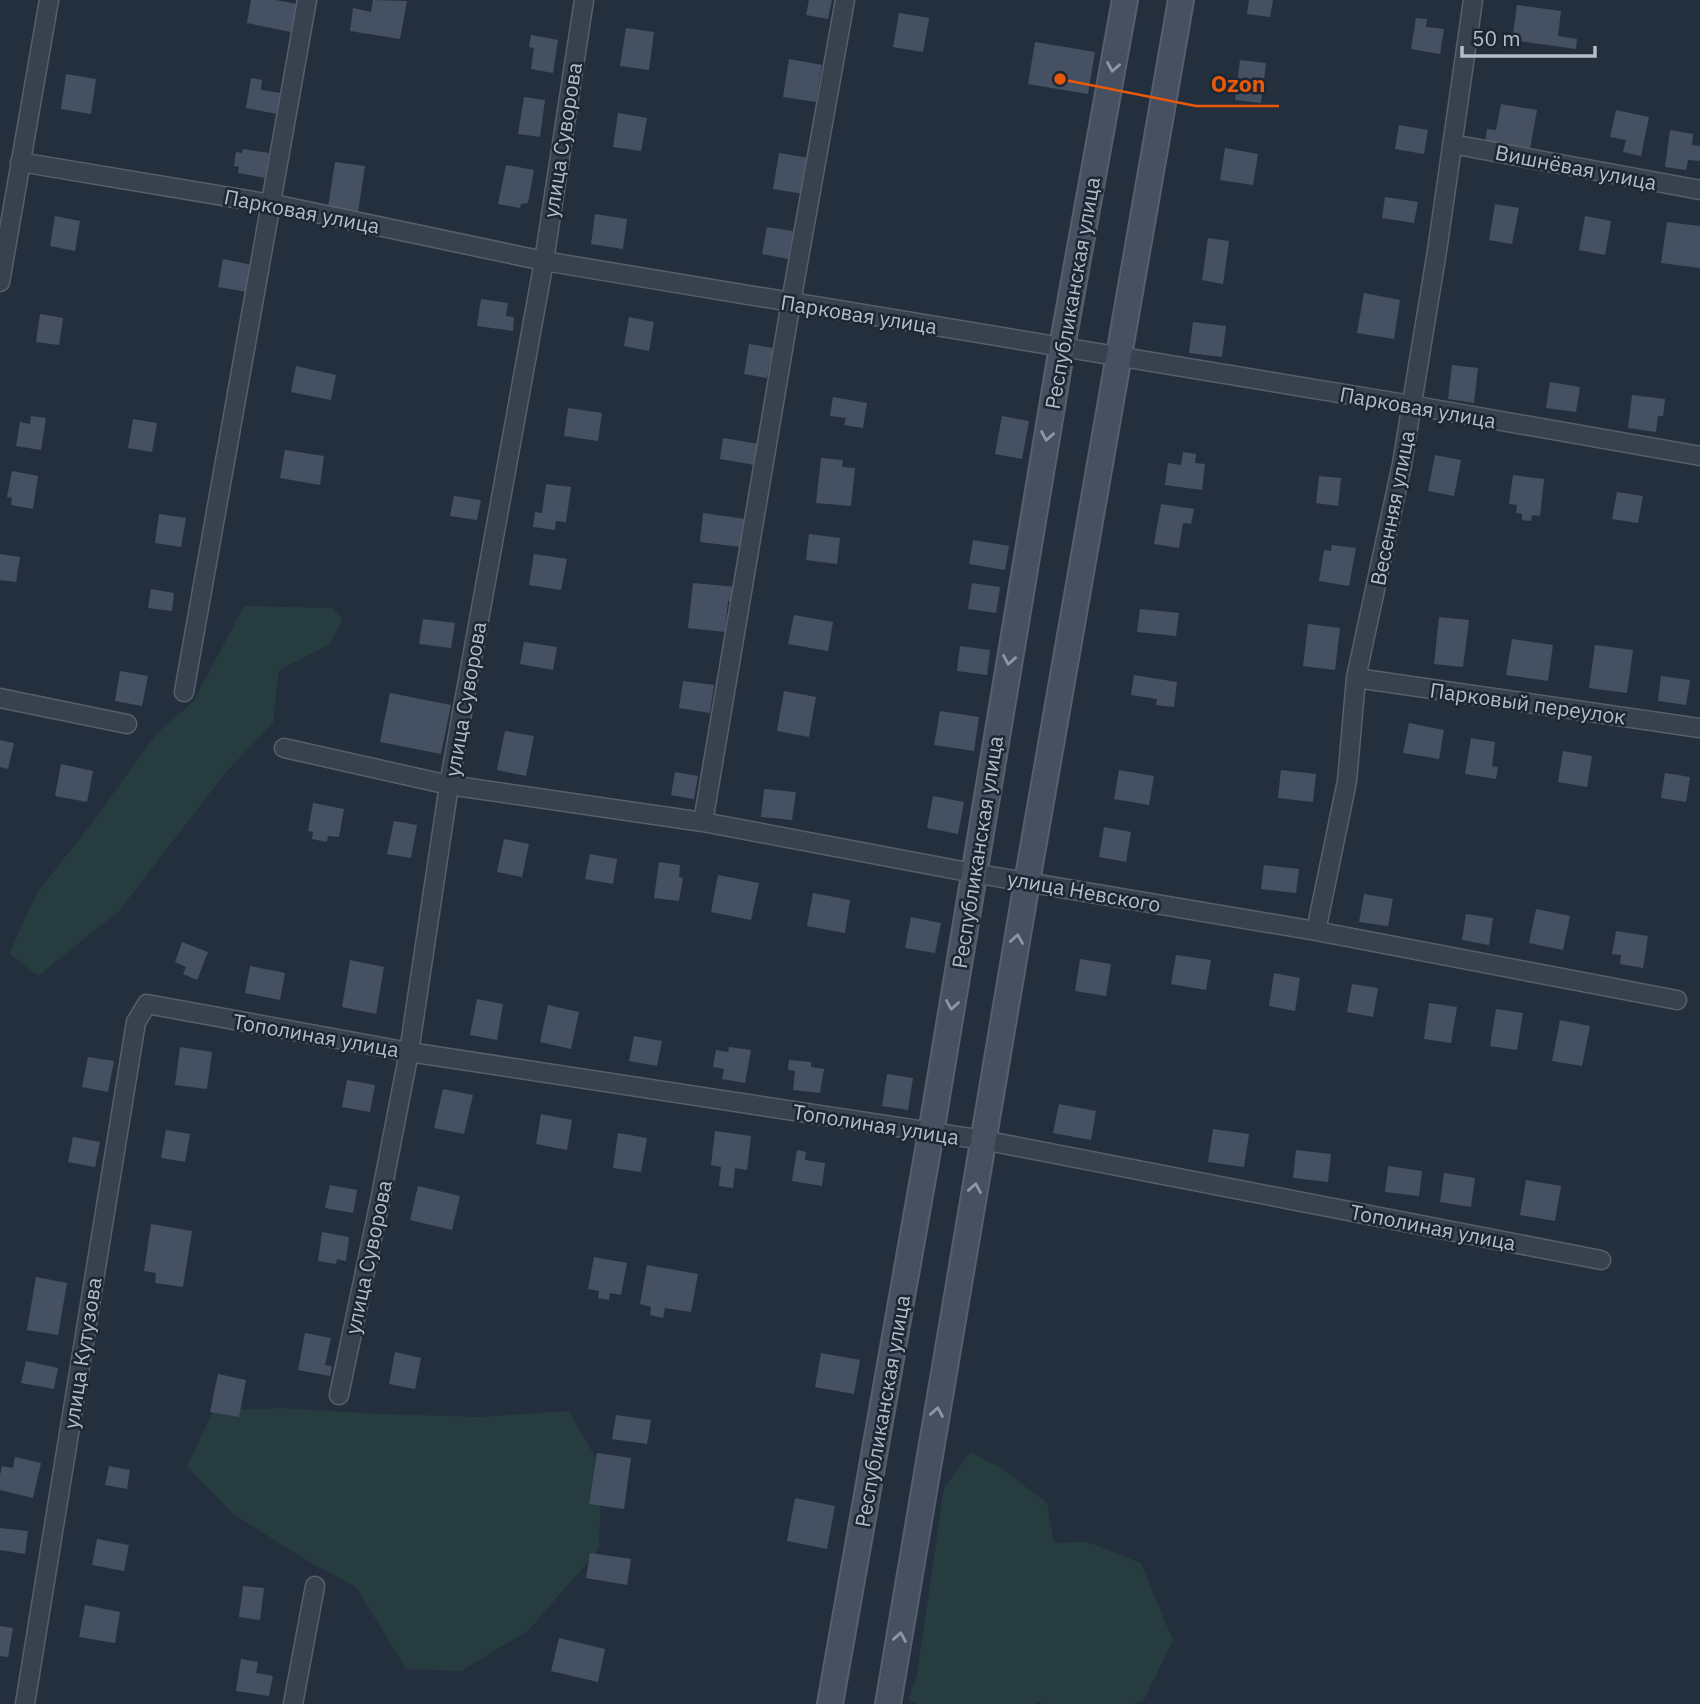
<svg xmlns="http://www.w3.org/2000/svg" width="1700" height="1704" font-family="'IBM Plex Sans',sans-serif">
  <rect width="100%" height="100%" fill="#242f3e"/>
  <!-- green -->
  <path fill="#263c3f" d="M244,606L333,608L342,620L330,644L279,670L273,723L226,772L119,911L38,976L9,953L37,893L95,819L156,734L193,702Z
    M280,1408L382,1414L480,1417L569,1411L602,1469L599,1549L528,1631L461,1671L406,1669L356,1587L304,1559L232,1513L187,1467L213,1411Z
    M970,1452L1001,1468L1047,1503L1054,1543L1087,1542L1141,1563L1173,1640L1144,1700L1132,1704H1043L1039,1702L1034,1704H918L908,1700L917,1675L944,1488Z"/>
  <!-- building -->
  <path fill="#455162" d="M251,0H276L297,4L291,32L247,23Z
    M373,0L407,1L400,39L350,31L353,8L371,12Z
    M809,0H832L828,19L806,15Z
    M1249,0H1273L1270,17L1247,14Z
    M1517,5L1561,11L1558,36L1577,39L1576,49L1512,40Z
    M899,13L929,18L923,52L893,47Z
    M1416,18L1427,19L1426,27L1444,29L1440,54L1411,49Z
    M626,28L654,32L649,70L620,66Z
    M531,35L558,40L553,73L531,69L534,48L529,47Z
    M1035,42L1095,52L1088,94L1028,84Z
    M789,59L822,65L816,102L783,97Z
    M1240,60L1266,63L1261,103L1235,100Z
    M66,74L96,79L91,114L61,109Z
    M251,78L262,80L261,90L281,93L277,114L246,108Z
    M524,97L545,100L540,137L518,134Z
    M1501,104L1537,110L1530,149L1485,142L1487,129L1496,130Z
    M1616,110L1649,117L1641,156L1623,152L1626,140L1610,137Z
    M618,113L647,118L641,151L613,147Z
    M1399,125L1428,130L1424,154L1395,149Z
    M1670,130L1693,134L1692,145L1700,146V161L1688,160L1686,170L1665,167Z
    M1225,148L1258,154L1253,185L1220,180Z
    M243,149L269,153L265,178L238,173L239,167L234,166L236,152L242,153Z
    M779,153L809,158L804,194L773,189Z
    M335,162L365,166L358,212L328,207Z
    M506,165L534,170L528,203L521,204L520,208L498,204Z
    M1385,197L1418,202L1414,223L1382,218Z
    M1495,204L1519,208L1512,244L1489,240Z
    M595,214L627,219L623,249L591,244Z
    M55,216L80,221L75,251L50,246Z
    M1585,216L1611,221L1605,255L1579,250Z
    M1667,222L1700,226V268L1661,263Z
    M767,227L793,231L788,259L762,254Z
    M1208,238L1229,241L1223,284L1202,280Z
    M223,259L252,265L247,292L218,287Z
    M1364,293L1400,300L1394,339L1357,333Z
    M481,299L508,303L506,316L514,317L513,331L477,326Z
    M40,314L63,318L59,345L36,342Z
    M629,317L654,322L649,351L624,346Z
    M1193,322L1226,326L1222,357L1189,353Z
    M749,344L773,348L767,378L744,374Z
    M1452,365L1478,368L1474,403L1448,399Z
    M296,366L336,375L331,400L291,392Z
    M1550,382L1580,387L1576,412L1546,408Z
    M1632,395L1665,399L1663,416H1658L1656,432L1628,428Z
    M833,397L867,403L863,428L844,425L846,418L830,416Z
    M568,408L602,413L598,441L564,436Z
    M31,416L46,418L41,450L16,446L20,422L30,424Z
    M1002,416L1029,421L1022,459L995,454Z
    M133,419L157,423L152,452L128,448Z
    M723,438L759,444L755,465L720,459Z
    M285,450L324,456L320,485L280,478Z
    M1183,452L1196,454L1195,463L1205,464L1202,490L1165,485L1168,463L1181,465Z
    M1435,455L1461,460L1454,496L1428,491Z
    M821,458L843,460L842,467L855,468L851,506L816,503Z
    M12,471L38,476L33,509L11,505L12,498L7,497Z
    M1513,475L1544,479L1540,516L1532,515L1531,521L1522,520V514L1516,513L1517,505L1509,504Z
    M1319,476L1341,478L1338,506L1316,503Z
    M546,484L571,487L566,522L556,521L555,530L533,527L535,512L542,513Z
    M1617,492L1643,496L1638,523L1612,519Z
    M454,496L481,500L477,520L450,516Z
    M1161,504L1194,509L1191,524L1183,523L1179,548L1154,544Z
    M703,513L745,519L741,547L700,542Z
    M159,514L186,518L181,547L155,543Z
    M809,534L840,538L837,564L806,560Z
    M973,540L1009,546L1005,570L969,564Z
    M1332,545L1356,548L1349,586L1319,581L1324,550L1331,551Z
    M0,554L20,557L16,582L0,580Z
    M534,554L567,559L561,590L529,585Z
    M693,583L737,587L735,602L728,601L725,632L688,628Z
    M972,583L1000,587L996,613L968,609Z
    M151,589L174,593L172,611L148,608Z
    M1140,609L1179,613L1176,636L1137,632Z
    M794,615L833,622L828,651L788,644Z
    M1439,617L1469,620L1463,667L1434,664Z
    M423,619L455,623L451,648L419,644Z
    M1308,624L1340,628L1335,670L1303,666Z
    M1512,639L1553,645L1548,681L1506,675Z
    M524,642L557,647L553,670L520,664Z
    M1595,645L1633,650L1627,693L1589,688Z
    M960,646L990,650L987,675L957,671Z
    M120,671L148,676L142,706L115,701Z
    M1134,675L1177,682L1174,707L1156,705L1157,699L1131,695Z
    M1661,676L1690,680L1686,705L1658,701Z
    M683,681L714,685L710,713L679,708Z
    M784,691L816,697L809,737L777,731Z
    M390,693L451,705L441,754L380,742Z
    M940,711L979,717L974,751L934,745Z
    M1409,723L1444,730L1439,759L1403,753Z
    M505,731L534,736L526,776L497,770Z
    M1471,738L1495,742L1492,766L1498,767L1496,779L1465,774Z
    M0,740L14,743L8,769L0,767Z
    M1563,751L1592,756L1587,787L1558,782Z
    M61,764L93,771L87,802L55,796Z
    M1119,770L1154,776L1149,805L1114,799Z
    M1281,770L1316,774L1313,802L1278,798Z
    M675,772L698,776L694,799L671,795Z
    M1665,773L1690,777L1686,802L1661,798Z
    M764,789L796,792L792,820L761,817Z
    M933,796L964,802L958,834L927,828Z
    M313,803L344,809L339,837L328,836L327,842L312,839L313,832L308,831Z
    M394,821L417,825L411,858L387,854Z
    M1104,827L1131,832L1126,862L1099,857Z
    M504,839L529,844L522,877L497,872Z
    M590,854L617,859L613,884L585,879Z
    M659,862L680,865L679,877L683,878L679,901L654,898Z
    M1264,865L1299,869L1296,893L1261,889Z
    M718,875L759,883L751,920L711,912Z
    M813,893L850,900L845,933L807,926Z
    M1364,894L1393,899L1388,926L1359,922Z
    M1536,909L1570,916L1563,950L1529,943Z
    M1466,914L1493,918L1489,945L1462,940Z
    M911,917L941,923L935,953L905,948Z
    M1616,931L1648,936L1643,968L1620,964L1621,955L1612,954Z
    M182,942L208,952L197,980L183,974L186,967L175,962Z
    M1176,955L1211,960L1206,990L1171,984Z
    M1080,959L1111,964L1106,996L1075,991Z
    M350,960L384,967L376,1014L342,1007Z
    M250,966L285,973L280,1000L245,993Z
    M1274,973L1300,978L1295,1011L1269,1006Z
    M1352,984L1378,988L1373,1017L1347,1012Z
    M477,999L503,1004L497,1040L470,1035Z
    M1429,1003L1457,1007L1451,1043L1424,1039Z
    M548,1005L579,1012L571,1049L540,1042Z
    M1496,1009L1523,1013L1517,1050L1490,1046Z
    M1560,1020L1590,1026L1582,1066L1552,1061Z
    M634,1036L662,1041L657,1066L629,1061Z
    M180,1047L212,1052L207,1089L175,1085Z
    M729,1047L751,1050L745,1083L722,1079L724,1069L713,1067L716,1050L728,1052Z
    M88,1057L114,1061L108,1092L82,1087Z
    M789,1060L811,1062V1067L824,1069L820,1093L793,1090L795,1071L788,1070Z
    M887,1074L913,1078L908,1110L882,1106Z
    M347,1080L375,1085L370,1112L342,1107Z
    M443,1089L473,1095L464,1134L434,1128Z
    M1059,1104L1096,1111L1091,1140L1053,1133Z
    M541,1114L572,1120L567,1150L536,1144Z
    M1213,1129L1249,1134L1244,1167L1208,1162Z
    M166,1130L190,1134L185,1162L161,1158Z
    M715,1131L751,1136L747,1170L735,1168L733,1188L719,1186L721,1167L711,1165Z
    M618,1133L647,1138L641,1172L613,1168Z
    M73,1137L100,1142L95,1167L68,1162Z
    M797,1150L806,1152L805,1160L825,1163L822,1186L792,1181Z
    M1296,1150L1331,1154L1328,1182L1293,1178Z
    M1388,1166L1422,1171L1419,1196L1385,1192Z
    M1444,1173L1475,1178L1471,1207L1440,1202Z
    M1526,1180L1561,1186L1555,1221L1520,1215Z
    M330,1185L357,1190L353,1213L325,1208Z
    M418,1186L460,1196L452,1230L410,1220Z
    M151,1224L192,1231L183,1287L155,1283L156,1273L144,1271Z
    M322,1232L349,1237L346,1261L337,1259L336,1264L318,1261Z
    M594,1257L627,1263L621,1295L610,1293L609,1300L598,1298L599,1291L588,1289Z
    M647,1265L698,1274L691,1312L665,1308L663,1318L650,1315L651,1307L640,1304Z
    M36,1277L67,1283L58,1335L27,1330Z
    M305,1333L331,1338L325,1365L332,1366L330,1376L298,1370Z
    M395,1352L421,1358L415,1389L389,1384Z
    M821,1353L860,1360L854,1394L815,1387Z
    M26,1361L58,1368L54,1389L21,1383Z
    M218,1374L246,1380L239,1417L210,1412Z
    M616,1415L651,1420L647,1444L612,1439Z
    M597,1453L631,1458L624,1509L589,1504Z
    M15,1457L41,1463L33,1498L0,1490V1475L2,1466L13,1468Z
    M109,1466L130,1470L127,1489L105,1485Z
    M795,1498L835,1506L827,1549L787,1541Z
    M0,1528L28,1531L25,1554L0,1550Z
    M97,1539L129,1545L124,1571L92,1565Z
    M590,1553L631,1559L627,1585L586,1578Z
    M243,1586L264,1588L260,1620L239,1617Z
    M85,1605L120,1612L115,1643L79,1637Z
    M0,1626L13,1628L8,1657L0,1656Z
    M559,1638L605,1649L598,1682L551,1671Z
    M241,1659L258,1662L256,1673L273,1676L269,1696L236,1691Z"/>
  <g fill="none" stroke-linecap="round" stroke-linejoin="round">
    <defs>
      <path id="street" d="M1452,144L1700,190
        M20,162L283,206L544,261L1411,405L1700,456
        M0,282L49,0
        M1356,678L1700,728
        M184,692L307,0
        M0,698L127,724
        M284,748L449,785L703,822L973,873L1316,931L1677,1000
        M703,822L791,302L845,0
        M1316,931L1347,781L1356,678L1402,464L1437,251L1473,0
        M339,1395L380,1201L409,1052L449,785L544,261L584,0
        M25,1704L136,1022L147,1004L409,1052L983,1140L1601,1260
        M293,1704L315,1586"/>
      <path id="secondary" d="M830,1704L931,1133L1062,347L1125,0
        M888,1704L1027,882L1181,0"/>
    </defs>
    <!-- street casing -->
    <use href="#street" stroke="#565f6c" stroke-width="21"/>
    <!-- secondary casing -->
    <use href="#secondary" stroke="#565f6c" stroke-width="28"/>
    <!-- street -->
    <use href="#street" stroke="#38414e" stroke-width="18"/>
    <!-- secondary -->
    <use href="#secondary" stroke="#465061" stroke-width="24"/>
  </g>
  <!-- one-way arrows -->
  <defs><path id="oneway-chevron" d="M-2-3.5L2.5 0L-2 3.5" fill="none" stroke-width="1.6" stroke-linecap="round" stroke-linejoin="round" transform="scale(1.75)"/></defs>
  <g stroke="#8e96a5">
    <use href="#oneway-chevron" transform="translate(1113 67) rotate(100)"/>
    <use href="#oneway-chevron" transform="translate(1047 436) rotate(100)"/>
    <use href="#oneway-chevron" transform="translate(1009 660) rotate(100)"/>
    <use href="#oneway-chevron" transform="translate(1017 939) rotate(-81)"/>
    <use href="#oneway-chevron" transform="translate(952 1005) rotate(99)"/>
    <use href="#oneway-chevron" transform="translate(975 1188) rotate(-80)"/>
    <use href="#oneway-chevron" transform="translate(937 1412) rotate(-80)"/>
    <use href="#oneway-chevron" transform="translate(900 1637) rotate(-80)"/>
  </g>
  <g text-anchor="middle" dominant-baseline="central" stroke-width="5" stroke-linejoin="round" paint-order="stroke">
    <!-- street labels -->
    <g font-size="21" fill="#b4bcc9" stroke="#1d2633">
      <text transform="translate(562 140) rotate(-81)">улица Суворова</text>
      <text transform="translate(1576 167) rotate(11)">Вишнёвая улица</text>
      <text transform="translate(302 211) rotate(11)">Парковая улица</text>
      <text transform="translate(1072 293) rotate(-80)">Республиканская улица</text>
      <text transform="translate(859 314) rotate(9)">Парковая улица</text>
      <text transform="translate(1418 407) rotate(10)">Парковая улица</text>
      <text transform="translate(1392 508) rotate(-79)">Весенняя улица</text>
      <text transform="translate(465 699) rotate(-80)">улица Суворова</text>
      <text transform="translate(1528 703) rotate(8)">Парковый переулок</text>
      <text transform="translate(977 852) rotate(-81)">Республиканская улица</text>
      <text transform="translate(1084 891) rotate(10)">улица Невского</text>
      <text transform="translate(316 1035) rotate(10)">Тополиная улица</text>
      <text transform="translate(876 1124) rotate(9)">Тополиная улица</text>
      <text transform="translate(1433 1227) rotate(11)">Тополиная улица</text>
      <text transform="translate(368 1257) rotate(-78)">улица Суворова</text>
      <text transform="translate(82 1353) rotate(-81)">улица Кутузова</text>
      <text transform="translate(882 1411) rotate(-80)">Республиканская улица</text>
    </g>
  </g>
  <!-- callouts -->
  <path fill="none" stroke="#e8590c" stroke-width="2.5" d="M1060 79L1196 106H1279"/>
  <circle fill="#e8590c" stroke="#1d2633" stroke-width="2.5" cx="1060" cy="79" r="7"/>
  <g font-size="23" text-anchor="middle" font-weight="bold" fill="#e8590c" stroke="#1d2633" stroke-width="5" stroke-linejoin="round" paint-order="stroke">
    <text x="1238" y="92">Ozon</text>
  </g>
  <!-- scale -->
  <path d="M1462 46v10h133v-10" fill="none" stroke="#b4bcc9" stroke-width="3.5"/>
  <text x="1472" y="46" font-size="21" fill="#b4bcc9" stroke="#1d2633" stroke-width="5" paint-order="stroke">50 m</text>
</svg>
